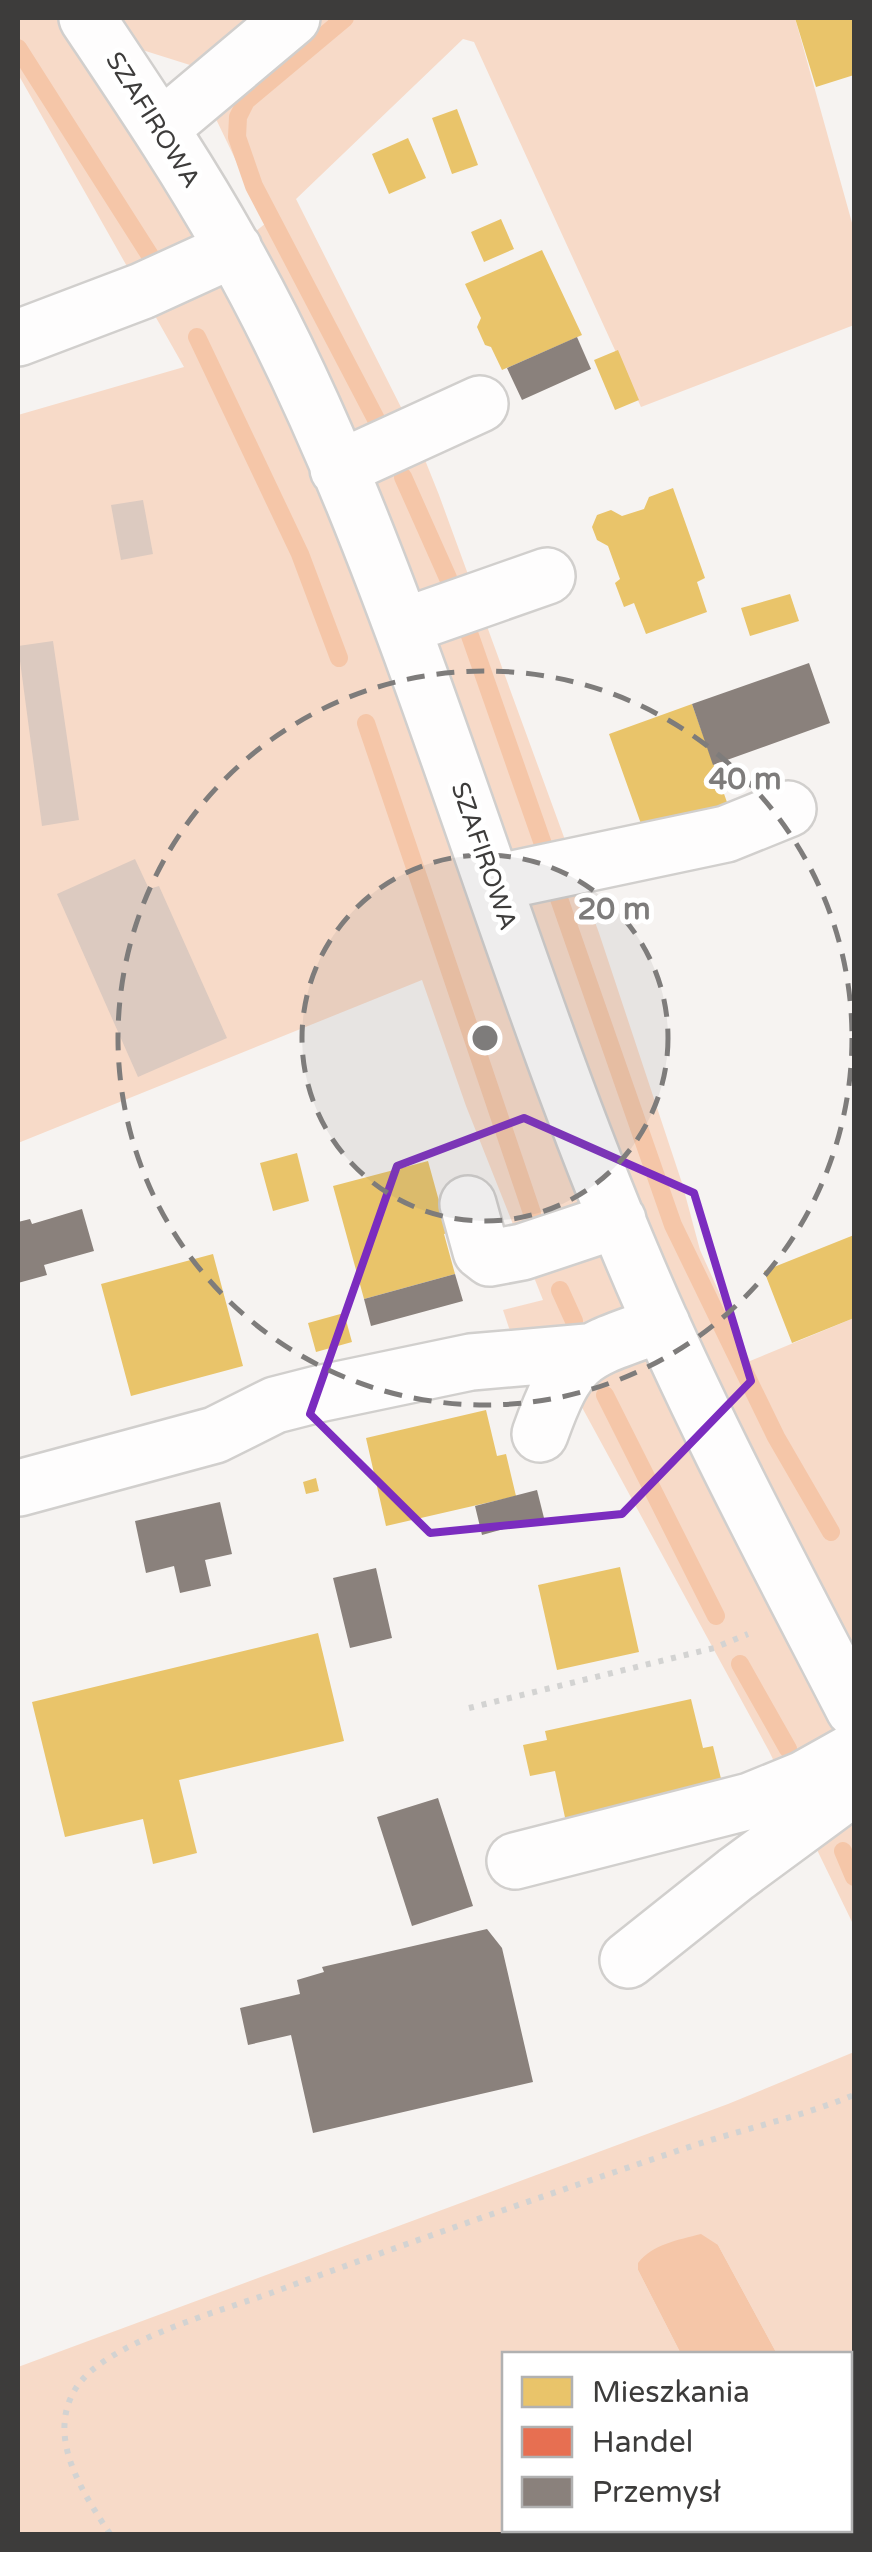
<svg xmlns="http://www.w3.org/2000/svg" width="872" height="2552" font-family="'Varela Round',sans-serif">
  <rect width="100%" height="100%" fill="#f6f3f1"/>
  <!-- green -->
  <path fill="#f7dac8" d="M18,18H87L234,249L266,223L190,65L136,48L115,18H795L854,230V325L641,407L474,42L463,39L296,199L415,435L439,495L599,933L682,1183L700,1250L750,1361L854,1318V1926L769,1751L578,1400L519,1358L503,1310L543,1300L466,1106L422,980L18,1143V415L184,367L18,74Z
    M854,2052V2455L850,2457V2354H777L718,2245L638,2270L681,2354H504V2530H705L695,2534H18V2367L728,2104Z"/>
  <!-- water -->
  <path fill="#f5c6a8" d="M701,2234L718,2245L777,2354H681L638,2270V2263C653,2244 678,2240 701,2234Z"/>
  <!-- homes -->
  <path fill="#e9c46a" d="M795,18H854V75L816,87Z
    M457,109L478,165L452,174L432,118Z
    M408,138L426,178L389,194L372,154Z
    M501,219L514,249L484,262L471,232Z
    M542,250L582,335L502,370L491,347L485,345L477,327L481,318L465,284Z
    M618,350L639,400L615,410L594,360Z
    M673,488L705,578L697,582L707,612L646,634L634,603L624,607L615,583L620,579L608,546L597,540L592,527L597,515L611,510L622,516L644,509L649,497Z
    M790,594L799,621L750,636L741,608Z
    M692,704L728,805L645,835L609,734Z
    M297,1153L309,1201L273,1211L260,1163Z
    M428,1161L439,1201L452,1197L461,1229L444,1234L455,1274L364,1299L333,1186Z
    M854,1235V1318L792,1343L764,1271Z
    M213,1254L243,1366L131,1396L101,1284Z
    M344,1313L352,1342L316,1352L308,1323Z
    M486,1410L497,1456L506,1454L516,1496L386,1526L366,1438Z
    M316,1478L319,1491L306,1494L303,1482Z
    M620,1567L639,1652L557,1670L538,1585Z
    M318,1633L344,1741L179,1780L197,1853L153,1864L143,1819L65,1837L32,1702Z
    M691,1699L703,1748L713,1746L726,1799L569,1836L555,1771L530,1776L523,1745L547,1740L545,1731Z"/>
  <!-- shops -->
  <path fill="#e76f51" d="M854,2485V2534H767L764,2530H850V2487Z"/>
  <!-- industry -->
  <path fill="#8a817c" d="M577,337L591,369L522,400L507,368Z
    M809,663L830,723L713,765L692,704Z
    M82,1209L94,1251L44,1265L47,1275L18,1283V1222L30,1219L32,1224Z
    M455,1274L463,1301L371,1326L364,1299Z
    M537,1490L544,1518L482,1535L475,1506Z
    M220,1502L232,1554L205,1560L211,1586L180,1593L174,1566L146,1573L135,1521Z
    M376,1568L392,1638L350,1648L333,1578Z
    M438,1798L473,1906L412,1926L377,1817Z
    M487,1929L502,1948L533,2082L313,2133L291,2035L248,2045L240,2008L300,1994L297,1980L324,1972L322,1967Z"/>
  <g fill="none" stroke-linecap="round" stroke-linejoin="round">
    <!-- stream -->
    <path stroke="#f5c6a8" stroke-width="18" d="M345,18L246,101L238,117L237,137L254,186L377,421
      M18,48L151,257
      M197,337L300,554L339,658
      M403,477L448,578
      M468,630L544,847
      M366,723L532,1213
      M556,890L673,1225L776,1437L831,1532
      M560,1290L574,1321
      M605,1395L716,1616
      M740,1664L788,1749
      M843,1851L854,1877"/>
  </g>
  <!-- building -->
  <path fill="#dccac0" d="M143,500L153,554L121,560L111,505Z
    M53,641L79,820L42,826L18,646Z
    M135,859L149,889L159,886L227,1038L138,1077L57,894Z"/>
  <g fill="none" stroke-linecap="round" stroke-linejoin="round">
    <defs>
      <path id="minor" d="M87,18C137,93 188,168 232,247C278,328 318,415 353,501C454,749 527,1008 632,1256C697,1411 777,1560 854,1709
        M161,128L292,18
        M18,338L142,291L234,249
        M338,469L480,404
        M402,627L547,576
        M494,883L726,834L788,809
        M468,1204L481,1251L490,1258L522,1252L618,1220
        M540,1434C570,1350 582,1353 662,1324
        M19,1488L215,1435L275,1405L318,1394L471,1362L587,1352
        M515,1861L750,1801L804,1779L854,1751
        M628,1960L736,1874L854,1787"/>
    </defs>
    <!-- minor casing -->
    <use href="#minor" stroke="#d1cfcd" stroke-width="60"/>
    <!-- path -->
    <path stroke="#d3d3d2" stroke-width="6" stroke-dasharray="5 8" stroke-linecap="butt" d="M469,1708L714,1648L748,1634
      M110,2534C83,2493 45,2437 76,2388C104,2343 220,2311 271,2293C407,2243 543,2196 680,2150C738,2130 798,2118 854,2095"/>
    <!-- minor -->
    <use href="#minor" stroke="#fefdfd" stroke-width="55"/>
  </g>
  <!-- marked area -->
  <path fill="none" stroke="#7b2cbf" stroke-width="8" stroke-linejoin="round" d="M524,1118L694,1193L751,1381L622,1514L430,1533L310,1414L397,1166Z"/>
  <!-- distance rings -->
  <circle cx="485" cy="1038" r="183" fill="#7e7c7b" fill-opacity=".12"/>
  <g fill="none" stroke="#7e7c7b" stroke-width="5" stroke-dasharray="18 12">
    <circle cx="485" cy="1038" r="183"/>
    <circle cx="485" cy="1038" r="367"/>
  </g>
  <g text-anchor="middle" dominant-baseline="central" stroke-width="10" stroke-linejoin="round" paint-order="stroke">
    <!-- street labels -->
    <g font-size="25" fill="#3d3c3b" stroke="#fff">
      <text transform="translate(153 120) rotate(58)">SZAFIROWA</text>
      <text transform="translate(484 856) rotate(71)">SZAFIROWA</text>
    </g>
  </g>
  <circle cx="485" cy="1038" r="15" fill="#7e7c7b" stroke="#fff" stroke-width="5"/>
  <g font-size="30" text-anchor="middle" font-weight="bold" fill="#7e7c7b" stroke="#fff" stroke-width="10" stroke-linejoin="round" paint-order="stroke">
    <text x="745" y="789">40 m</text>
    <text x="614" y="919">20 m</text>
  </g>
  <!-- border -->
  <rect width="872" height="2552" fill="none" stroke="#3d3c3b" stroke-width="40"/>
  <!-- legend -->
  <rect x="502" y="2352" width="350" height="180" fill="#ffffff" stroke="#b1b1b1" stroke-width="2.5"/>
  <rect x="522" y="2377" width="50" height="30" fill="#e9c46a" stroke="#b1b1b1" stroke-width="2.5"/>
  <text x="592" y="2402" font-size="30" fill="#3d3c3b">Mieszkania</text>
  <rect x="522" y="2427" width="50" height="30" fill="#e76f51" stroke="#b1b1b1" stroke-width="2.5"/>
  <text x="592" y="2452" font-size="30" fill="#3d3c3b">Handel</text>
  <rect x="522" y="2477" width="50" height="30" fill="#8a817c" stroke="#b1b1b1" stroke-width="2.5"/>
  <text x="592" y="2502" font-size="30" fill="#3d3c3b">Przemysł</text>
</svg>
